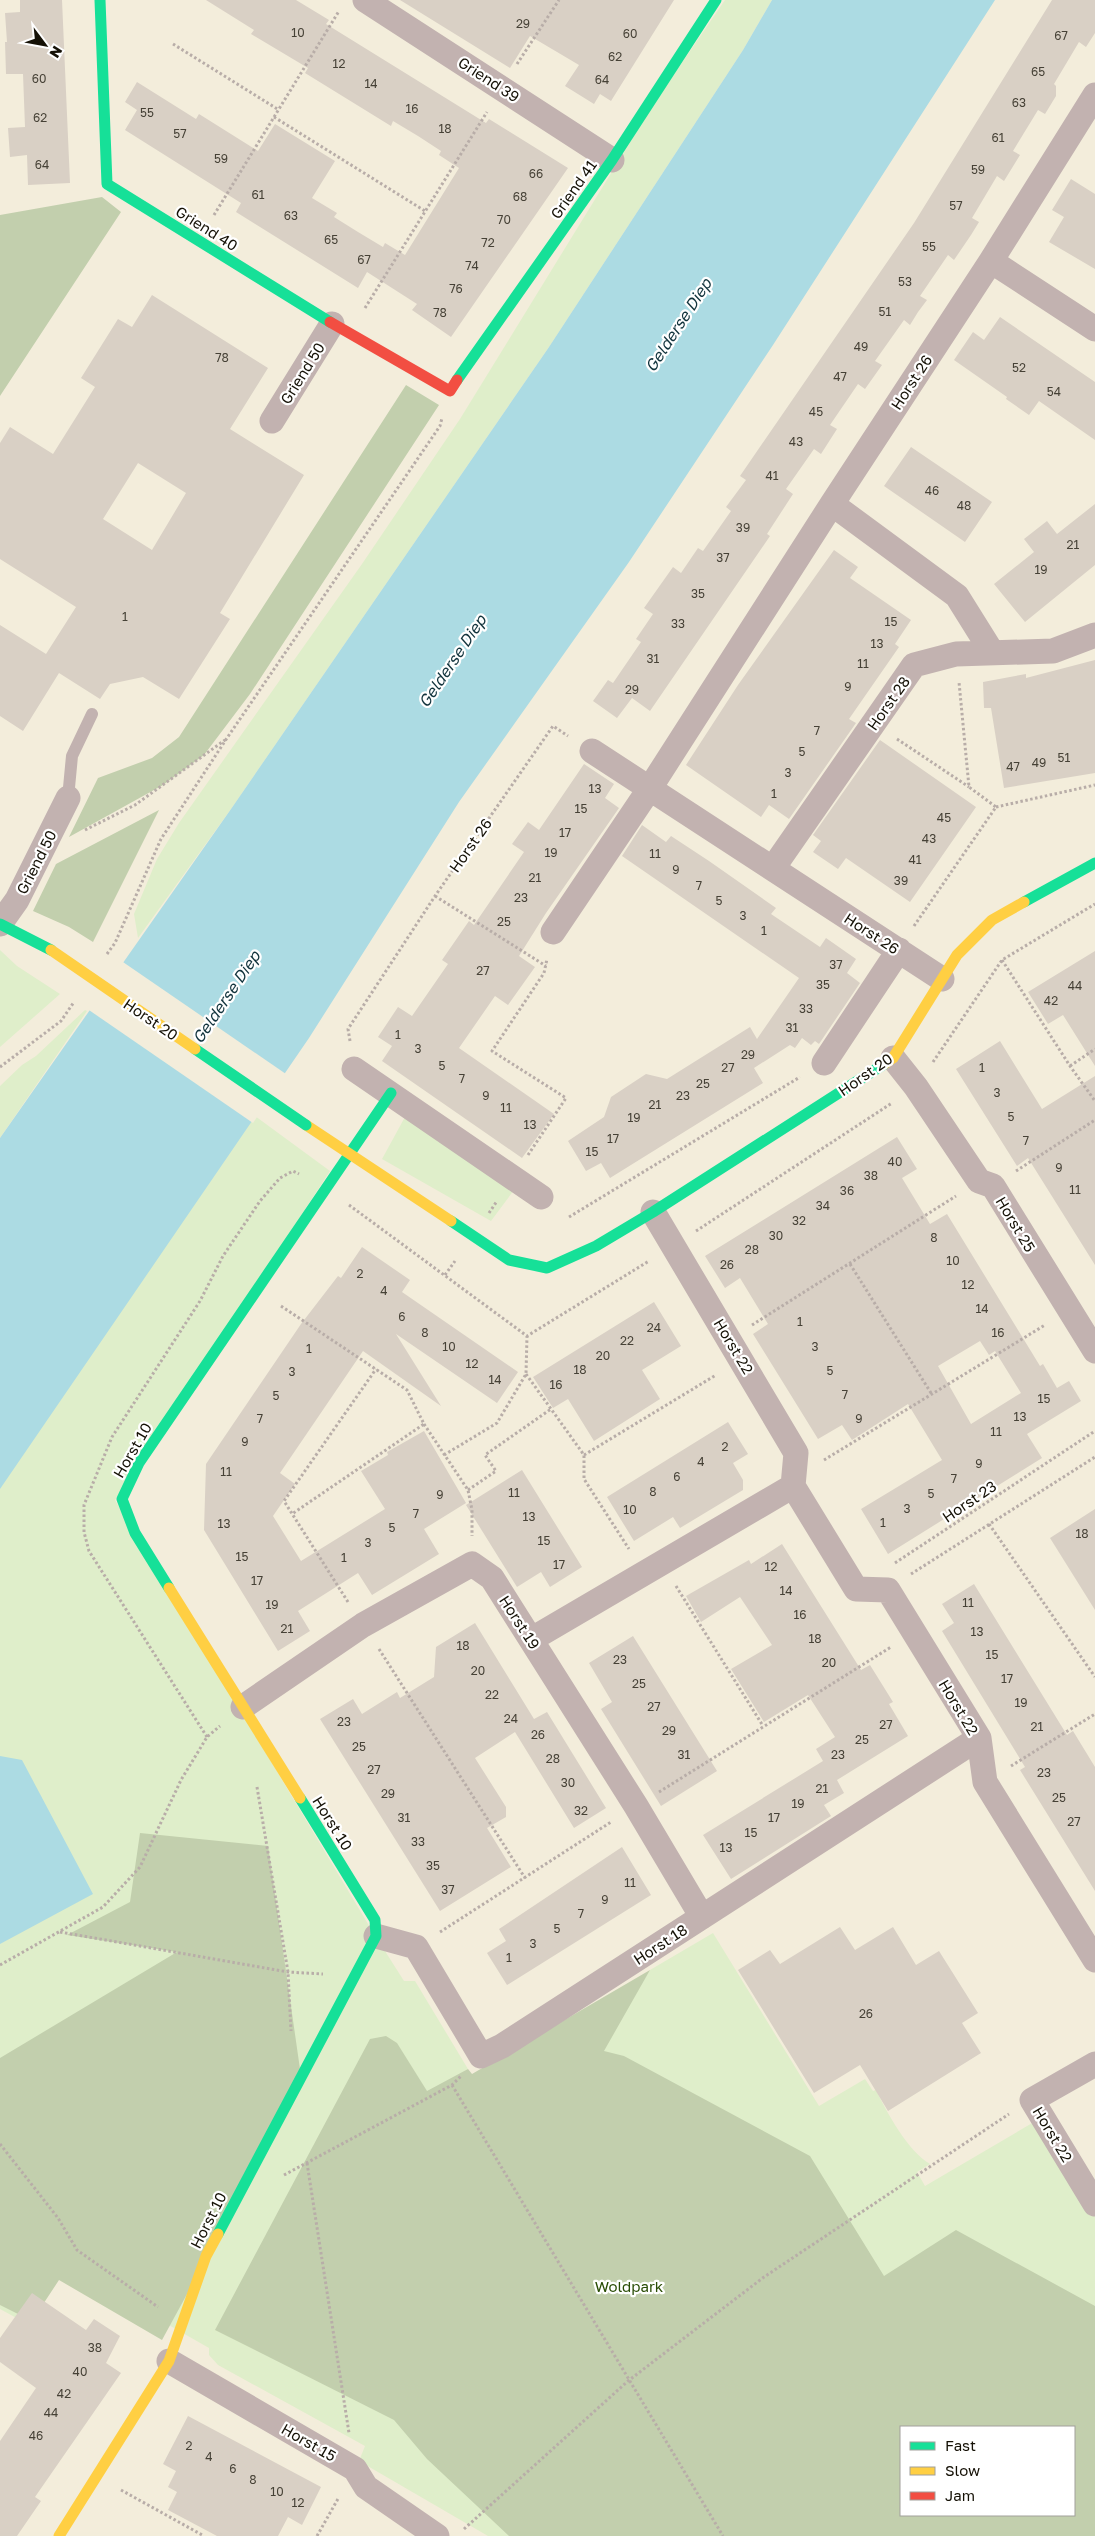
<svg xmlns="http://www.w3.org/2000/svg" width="1095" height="2536" font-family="'Golos Text',sans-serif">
  <rect width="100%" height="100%" fill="#f3eddb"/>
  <!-- green -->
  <path fill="#dfeeca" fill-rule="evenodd" d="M725,0H772L743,50L549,347L231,809L138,938L134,914L157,859L179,823L362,564L460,419L653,105Z
    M0,950L17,966L60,994L0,1047Z
    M104,1005L330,1171L115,1500L371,1929L404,1981H415L468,2069L462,2073L472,2088L645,1978L650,1970L713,1933L819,2106L865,2079L873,2091L876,2090C887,2113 908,2151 930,2164L917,2172L925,2186L1046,2115L1095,2215V2536H488L359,2461L365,2446L218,2365L209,2355V2348L62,2264L22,2321L0,2309V1151ZM901,2427H1074V2515H901Z
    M85,1010L87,1011L0,1138V1086L22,1065L36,1056Z
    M405,1117L514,1190L491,1221L382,1159Z"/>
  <!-- forest -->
  <path fill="#c2cfad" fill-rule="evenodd" d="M102,197L121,212L0,396V215Z
    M406,385L439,405L250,694L204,755L163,785L69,837L98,778L152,758L179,737Z
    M159,810L93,942L69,927L33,911L56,864Z
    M140,1833L268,1846L302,2083L162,2340L59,2280L32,2321L0,2305V2058L177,1952L67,1935L130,1902Z
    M650,1970L604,2051L624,2056L810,2156L884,2276L956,2230L1095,2306V2536H509L427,2459L394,2420L215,2330L370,2039L386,2036L397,2043L427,2091L468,2069L472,2074ZM901,2427H1074V2515H901Z"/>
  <!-- water -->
  <path fill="#acdbe3" d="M772,0H995L773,345L629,562L459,802L309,1038L0,1489V1138L231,809L549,347L743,50Z
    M0,1756L22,1760L93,1894L0,1944Z"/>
  <!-- pier -->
  <path fill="#f3eddb" d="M120,960L286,1074L253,1123L86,1008Z"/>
  <!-- building -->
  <path fill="#d9d0c5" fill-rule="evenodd" d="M20,0H62L70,183L28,185L27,155L10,157L8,128L25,127L23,74H6L5,42H7L5,13L20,12Z
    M206,0H296L329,20L326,24L486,123L489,119L568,168L451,337L412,310L417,304L367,272L358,288L236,212L241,203L125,130L137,110L125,102L137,82L196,119L199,114L258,151L275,124L335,161L312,198L337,213L334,217L358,232L383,247L385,243L405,255L459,168L439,155L441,151L418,136L393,121L391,126L305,73L308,68L251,34L254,30Z
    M400,0H674L611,101L600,94L594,104L565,86L579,65L530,36L510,68Z
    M1052,0H1095V33L1086,47L1079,42L1054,84L1056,86V96L1045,114L1038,110L1013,151L1020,155L1004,181L997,176L972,218L979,222L971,235L954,260L948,255L920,296L927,300L918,312L910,325L904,320L875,361L882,365L865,389L858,384L830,425L837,429L821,454L814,449L786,489L793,494L767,534L770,536L650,711L632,698L617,718L593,701L608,680L613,683L641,642L636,639L653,614L644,608L673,567L681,573L698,548L703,551L731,511L726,507L746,480L740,476L914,223Z
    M1071,179L1095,194V269L1049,242L1064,217L1052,210Z
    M152,295L268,368L230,429L304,475L220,613L230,619L179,699L143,677L110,684L100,699L59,673L23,731L0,716V625L46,654L76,607L0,559V443L10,427L53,454L95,387L81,378L118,319L132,327ZM138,463L186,493L152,550L103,519Z
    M1000,317L1095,382V440L1039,401L1029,415L1006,399L1007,397L954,360L973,332L984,340Z
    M911,447L992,502L965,542L884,486Z
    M1095,504V565L1025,622L994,584L1034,552L1024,539L1047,521L1057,534Z
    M834,550L858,567L850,578L911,620L895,644L899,647L849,719L856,723L789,819L769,805L761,817L686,765L738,685Z
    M1095,660V773L1004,788L991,708H984L983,682L1026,674V678Z
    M880,740L976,807L910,902L846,858L838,869L813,852L821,841L813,835Z
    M584,764L614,784L605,798L619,808L546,913L519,956L535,967L508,1005L495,996L459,1048L554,1114L522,1158L382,1061L392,1046L378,1037L398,1007L412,1016L448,964L442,960L469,921L474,925L524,852L512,844L528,822L539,830Z
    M642,825L666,842L671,836L709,861L776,908L771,914L820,947L826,938L856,959L847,973L860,983L819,1044L815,1041L811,1045L802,1038L795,1048L790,1045L754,1068L763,1083L610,1178L601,1163L586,1171L568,1141L604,1117L611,1097L646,1074L667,1079L750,1027L757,1039L799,978L622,856Z
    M1095,951V1066L1063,1015L1048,1024L1028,992Z
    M1000,1041L1042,1109L1095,1076V1265L1028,1158L1017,1166L956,1069Z
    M897,1137L917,1169L902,1178L930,1224L947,1214L1040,1366L1043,1364L1057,1388L1069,1381L1081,1401L1027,1434L1042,1458L888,1554L861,1509L942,1460L908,1404L852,1440L842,1425L818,1439L753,1334L768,1324L740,1278L725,1288L705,1256ZM980,1341L989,1355L995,1351L1021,1393L971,1424L938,1366Z
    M362,1247L410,1280L402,1292L518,1372L497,1403L396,1334L441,1406L363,1351L280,1473L295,1484L273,1516L301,1561L385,1509L361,1471L388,1455L387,1452L424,1431L466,1503L424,1529L439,1554L372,1595L358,1573L298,1611L310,1631L278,1651L204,1530L206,1464L301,1324L338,1276L341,1278Z
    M654,1302L681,1346L642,1370L660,1399L594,1441L568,1399L553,1408L533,1377Z
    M728,1422L748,1454L733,1463L743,1480V1490L680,1528L673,1517L634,1541L607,1497Z
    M522,1470L582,1567L550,1587L541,1572L517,1587L466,1505Z
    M1095,1509V1610L1050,1538Z
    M782,1544L861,1670L870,1665L893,1702L889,1704L908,1736L837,1780L844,1793L824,1805L831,1816L731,1879L703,1835L823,1761L816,1749L835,1737L808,1695L764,1722L731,1669L772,1645L740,1597L701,1622L686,1596L749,1560L751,1564Z
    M974,1584L1067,1735L1073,1731L1095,1767V1891L1020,1770L1025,1767L942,1631L954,1623L942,1604Z
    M475,1623L534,1719L547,1712L606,1808L574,1828L515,1732L475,1758L506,1807V1817L487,1828L511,1867L440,1911L320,1719L353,1699L362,1714L397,1692L400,1698L434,1677L436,1647Z
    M633,1636L717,1771L661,1806L601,1709L612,1702L589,1663Z
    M622,1847L651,1895L507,1985L487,1953L506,1941L499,1929Z
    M840,1927L855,1950L893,1927L916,1965L939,1951L978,2013L962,2023L981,2053L888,2111L860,2065L814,2093L738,1970L770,1950L780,1964Z
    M32,2293L86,2330L94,2319L120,2336L106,2363L121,2373L35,2497L41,2501L17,2536H0V2441L36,2388L0,2362V2338Z
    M188,2416L321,2487L302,2525L288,2517L278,2536H217L168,2510L177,2492L168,2487L176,2471L163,2464Z"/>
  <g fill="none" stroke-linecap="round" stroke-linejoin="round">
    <!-- path -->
    <path stroke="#b8ada8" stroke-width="3" stroke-dasharray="2.5 2.5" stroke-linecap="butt" d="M173,44L279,110
      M517,64L559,0
      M274,117L425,211
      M214,215L339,11
      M365,308L487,112
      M897,739L969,787
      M996,807L1095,785
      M85,830L135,805L225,740
      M435,896L546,966
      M914,926L996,807L969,787L959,682
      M107,954L115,943L161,839L227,738L440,426L442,418
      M1002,960L1070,1066L1095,1101
      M350,1041L348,1029L435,896L553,726L568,736
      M933,1062L1002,960L1095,904
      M1070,1066L1095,1049
      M0,1067L61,1021L74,1002
      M528,1155L566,1098L492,1051L544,973L547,959
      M1016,1171L1095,1120
      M349,1205L527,1336L649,1261
      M489,1213L497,1201
      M569,1217L800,1077
      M696,1231L892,1103
      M850,1264L931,1393
      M445,1275L455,1261
      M281,1306L407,1390L424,1424L292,1514
      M752,1325L956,1196
      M526,1374L584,1455V1479L629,1549
      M424,1424L468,1490L472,1510V1536
      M444,1455L497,1423L526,1374L527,1336
      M584,1455L716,1375
      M824,1460L1045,1325
      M468,1490L496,1471L485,1455L551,1409
      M989,1524L1095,1677
      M895,1563L1095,1431
      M911,1574L1095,1457
      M676,1586L763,1726
      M348,1602L284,1501L376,1369
      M379,1649L525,1878
      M207,1737L89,1551L84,1532V1505L112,1437L200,1301L223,1256L260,1201L280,1178L293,1171L299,1174
      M1011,1766L1095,1714
      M257,1787L288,1972L291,2031
      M659,1792L891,1647
      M60,1932L288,1972L323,1974
      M440,1932L611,1822
      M0,1965L103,1907L140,1867L181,1780L207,1737L220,1726
      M452,2085L723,2536
      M0,2144L58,2218L77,2250L158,2307
      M307,2163L349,2433
      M284,2175L452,2085L461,2076
      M121,2490L204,2536
      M464,2529L628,2381L764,2277L1009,2114
      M317,2536L339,2497"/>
    <!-- lane -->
    <path stroke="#c2b2b0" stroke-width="12" d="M68,798L72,756L92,714"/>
    <!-- street -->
    <path stroke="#c2b2b0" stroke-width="25" d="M365,0L612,160
      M991,261L1095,329
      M272,421L332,324
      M832,504L957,596L992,652
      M592,751L942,979
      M773,868L914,665L956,654L1053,651L1095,635
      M0,924L17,900L68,798
      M553,932L650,788L832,504L991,261L1095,95
      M893,1058L916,1087L979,1181L993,1186L1095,1351
      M824,1063L899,950
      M354,1069L541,1197
      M653,1212L796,1453L793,1486L856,1589L888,1590L979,1738L985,1782L1095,1960
      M532,1639L793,1486
      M243,1707L363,1625L472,1564L492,1578L636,1806L702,1917
      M376,1936L416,1947L481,2056L502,2046L979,1738
      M1095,2064L1032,2100L1095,2204
      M169,2361L355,2469L366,2487L437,2536"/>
    <!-- fast -->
    <path stroke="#16e098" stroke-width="11" d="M100,0L107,184L330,322
      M457,380L612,160L716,0
      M1024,902L1095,863
      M0,924L51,950
      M451,1221L509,1260L547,1268L596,1246L653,1212L884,1064
      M169,1588L135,1533L122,1499L139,1463L391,1093
      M218,2234L376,1936L375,1920L300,1798"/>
    <!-- slow -->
    <path stroke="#ffcf43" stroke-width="11" d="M884,1064L893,1058L957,955L992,920L1024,902
      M306,1125L451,1221
      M169,1588L300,1798
      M59,2536L169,2361L206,2256L218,2234"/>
    <!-- jam -->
    <path stroke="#f24e42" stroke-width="11" d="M330,322L450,391L457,380"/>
    <!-- fast-bridge -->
    <path stroke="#16e098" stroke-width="11" d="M195,1049L306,1125"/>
    <!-- slow-bridge -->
    <path stroke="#ffcf43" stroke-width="11" d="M51,950L195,1049"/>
  </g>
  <g text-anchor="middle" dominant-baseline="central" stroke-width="4.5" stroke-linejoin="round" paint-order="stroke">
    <!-- number labels -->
    <g font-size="12" fill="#464136">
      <text x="523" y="23">29</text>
      <text x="298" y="32">10</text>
      <text x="630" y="33">60</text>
      <text x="1061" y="35">67</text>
      <text x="615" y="56">62</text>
      <text x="339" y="63">12</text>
      <text x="1038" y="71">65</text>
      <text x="39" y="78">60</text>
      <text x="602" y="79">64</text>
      <text x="371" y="83">14</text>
      <text x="1019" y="102">63</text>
      <text x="412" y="108">16</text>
      <text x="147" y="112">55</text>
      <text x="40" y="117">62</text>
      <text x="445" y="128">18</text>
      <text x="180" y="133">57</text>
      <text x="998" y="137">61</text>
      <text x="221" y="158">59</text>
      <text x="42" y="164">64</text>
      <text x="978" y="169">59</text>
      <text x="536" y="173">66</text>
      <text x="258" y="194">61</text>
      <text x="520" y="196">68</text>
      <text x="956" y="205">57</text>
      <text x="291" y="215">63</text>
      <text x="504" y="219">70</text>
      <text x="331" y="239">65</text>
      <text x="488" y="242">72</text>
      <text x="929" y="246">55</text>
      <text x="364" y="259">67</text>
      <text x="472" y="265">74</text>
      <text x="905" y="281">53</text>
      <text x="456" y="288">76</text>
      <text x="885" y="311">51</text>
      <text x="440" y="312">78</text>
      <text x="861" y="346">49</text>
      <text x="222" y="357">78</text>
      <text x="1019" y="367">52</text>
      <text x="840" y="376">47</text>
      <text x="1054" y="391">54</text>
      <text x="816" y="411">45</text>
      <text x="796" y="441">43</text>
      <text x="772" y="475">41</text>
      <text x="932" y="490">46</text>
      <text x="964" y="505">48</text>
      <text x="743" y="527">39</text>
      <text x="1073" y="544">21</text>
      <text x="723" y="557">37</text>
      <text x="1041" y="569">19</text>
      <text x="698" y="593">35</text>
      <text x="125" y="616">1</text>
      <text x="891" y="621">15</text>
      <text x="678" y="623">33</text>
      <text x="877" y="643">13</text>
      <text x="653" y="658">31</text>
      <text x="863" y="663">11</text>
      <text x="848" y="686">9</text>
      <text x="632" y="689">29</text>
      <text x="817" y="730">7</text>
      <text x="802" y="751">5</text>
      <text x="1064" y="757">51</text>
      <text x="1039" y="762">49</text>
      <text x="1013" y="766">47</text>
      <text x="788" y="772">3</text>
      <text x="595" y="788">13</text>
      <text x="774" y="793">1</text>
      <text x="581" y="808">15</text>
      <text x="944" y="817">45</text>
      <text x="565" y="832">17</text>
      <text x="929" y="838">43</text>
      <text x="551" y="852">19</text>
      <text x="655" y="853">11</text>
      <text x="915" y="859">41</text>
      <text x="676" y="869">9</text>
      <text x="535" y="877">21</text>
      <text x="901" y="880">39</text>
      <text x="699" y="885">7</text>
      <text x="521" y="897">23</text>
      <text x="719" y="900">5</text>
      <text x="743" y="915">3</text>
      <text x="504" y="921">25</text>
      <text x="764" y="930">1</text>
      <text x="836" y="964">37</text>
      <text x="483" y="970">27</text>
      <text x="823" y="984">35</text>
      <text x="1075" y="985">44</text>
      <text x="1051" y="1000">42</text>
      <text x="806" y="1008">33</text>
      <text x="792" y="1027">31</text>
      <text x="398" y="1034">1</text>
      <text x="418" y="1048">3</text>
      <text x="748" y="1054">29</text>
      <text x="442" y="1065">5</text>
      <text x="728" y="1067">27</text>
      <text x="982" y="1067">1</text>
      <text x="462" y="1078">7</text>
      <text x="703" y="1083">25</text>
      <text x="997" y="1092">3</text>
      <text x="486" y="1095">9</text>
      <text x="683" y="1095">23</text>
      <text x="655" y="1104">21</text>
      <text x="506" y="1107">11</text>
      <text x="1011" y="1116">5</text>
      <text x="634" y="1117">19</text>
      <text x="530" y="1124">13</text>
      <text x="613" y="1138">17</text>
      <text x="1026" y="1140">7</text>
      <text x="592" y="1151">15</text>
      <text x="895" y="1161">40</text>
      <text x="1059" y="1167">9</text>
      <text x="871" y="1175">38</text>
      <text x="1075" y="1189">11</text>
      <text x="847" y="1190">36</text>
      <text x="823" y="1205">34</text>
      <text x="799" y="1220">32</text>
      <text x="776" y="1235">30</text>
      <text x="934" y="1237">8</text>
      <text x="752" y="1249">28</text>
      <text x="953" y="1260">10</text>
      <text x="727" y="1264">26</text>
      <text x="360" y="1273">2</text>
      <text x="968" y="1284">12</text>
      <text x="384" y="1290">4</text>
      <text x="982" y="1308">14</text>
      <text x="402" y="1316">6</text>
      <text x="800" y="1321">1</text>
      <text x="654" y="1327">24</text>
      <text x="425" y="1332">8</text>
      <text x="998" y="1332">16</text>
      <text x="627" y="1340">22</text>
      <text x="449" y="1346">10</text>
      <text x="815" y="1346">3</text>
      <text x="309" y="1348">1</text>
      <text x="603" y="1355">20</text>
      <text x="472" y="1363">12</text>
      <text x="580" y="1369">18</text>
      <text x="830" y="1370">5</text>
      <text x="292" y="1371">3</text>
      <text x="495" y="1379">14</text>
      <text x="556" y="1384">16</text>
      <text x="845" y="1394">7</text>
      <text x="276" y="1395">5</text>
      <text x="1044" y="1398">15</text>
      <text x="1020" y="1416">13</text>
      <text x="260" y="1418">7</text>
      <text x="859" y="1418">9</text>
      <text x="996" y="1431">11</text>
      <text x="245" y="1441">9</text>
      <text x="725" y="1446">2</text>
      <text x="701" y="1461">4</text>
      <text x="979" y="1463">9</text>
      <text x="226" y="1471">11</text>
      <text x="677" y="1476">6</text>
      <text x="954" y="1478">7</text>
      <text x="653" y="1491">8</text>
      <text x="514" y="1492">11</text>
      <text x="931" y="1493">5</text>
      <text x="440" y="1494">9</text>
      <text x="907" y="1508">3</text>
      <text x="630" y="1509">10</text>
      <text x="416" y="1513">7</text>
      <text x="529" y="1516">13</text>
      <text x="883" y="1522">1</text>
      <text x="224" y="1523">13</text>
      <text x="392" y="1527">5</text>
      <text x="1082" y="1533">18</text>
      <text x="544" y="1540">15</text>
      <text x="368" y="1542">3</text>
      <text x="242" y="1556">15</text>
      <text x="344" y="1557">1</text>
      <text x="559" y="1564">17</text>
      <text x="771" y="1566">12</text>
      <text x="257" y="1580">17</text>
      <text x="786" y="1590">14</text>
      <text x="968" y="1602">11</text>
      <text x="272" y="1604">19</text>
      <text x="800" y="1614">16</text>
      <text x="287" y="1628">21</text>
      <text x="977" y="1631">13</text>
      <text x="815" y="1638">18</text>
      <text x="463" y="1645">18</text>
      <text x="992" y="1654">15</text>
      <text x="620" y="1659">23</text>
      <text x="829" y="1662">20</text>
      <text x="478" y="1670">20</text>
      <text x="1007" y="1678">17</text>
      <text x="639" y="1683">25</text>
      <text x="492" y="1694">22</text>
      <text x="1021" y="1702">19</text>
      <text x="654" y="1706">27</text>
      <text x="511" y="1718">24</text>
      <text x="344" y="1721">23</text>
      <text x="886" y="1724">27</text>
      <text x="1037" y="1726">21</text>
      <text x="669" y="1730">29</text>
      <text x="538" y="1734">26</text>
      <text x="862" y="1739">25</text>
      <text x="359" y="1746">25</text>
      <text x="684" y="1754">31</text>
      <text x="838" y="1754">23</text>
      <text x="553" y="1758">28</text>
      <text x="374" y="1769">27</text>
      <text x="1044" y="1772">23</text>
      <text x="568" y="1782">30</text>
      <text x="822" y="1788">21</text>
      <text x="388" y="1793">29</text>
      <text x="1059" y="1797">25</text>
      <text x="798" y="1803">19</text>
      <text x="581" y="1810">32</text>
      <text x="404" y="1817">31</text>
      <text x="774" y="1817">17</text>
      <text x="1074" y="1821">27</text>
      <text x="751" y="1832">15</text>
      <text x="418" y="1841">33</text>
      <text x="726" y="1847">13</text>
      <text x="433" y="1865">35</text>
      <text x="630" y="1882">11</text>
      <text x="448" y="1889">37</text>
      <text x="605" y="1899">9</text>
      <text x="581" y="1913">7</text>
      <text x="557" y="1928">5</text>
      <text x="533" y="1943">3</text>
      <text x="509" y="1957">1</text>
      <text x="866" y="2013">26</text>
      <text x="95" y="2347">38</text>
      <text x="80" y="2371">40</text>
      <text x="64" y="2393">42</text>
      <text x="51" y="2412">44</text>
      <text x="36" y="2435">46</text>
      <text x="189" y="2445">2</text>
      <text x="209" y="2456">4</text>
      <text x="233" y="2468">6</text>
      <text x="253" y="2479">8</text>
      <text x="277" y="2491">10</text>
      <text x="298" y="2502">12</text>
    </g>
    <!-- street labels -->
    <g font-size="15" fill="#151106" stroke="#fff">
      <text transform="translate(489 79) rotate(33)">Griend 39</text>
      <text transform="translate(573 189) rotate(-55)">Griend 41</text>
      <text transform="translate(207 228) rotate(32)">Griend 40</text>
      <text transform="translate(302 373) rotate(-58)">Griend 50</text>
      <text transform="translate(911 382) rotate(-57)">Horst 26</text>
      <text transform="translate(888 703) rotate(-55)">Horst 28</text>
      <text transform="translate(470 845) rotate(-55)">Horst 26</text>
      <text transform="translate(36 862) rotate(-63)">Griend 50</text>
      <text transform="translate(872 933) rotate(33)">Horst 26</text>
      <text transform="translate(151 1019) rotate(34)">Horst 20</text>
      <text transform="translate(865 1074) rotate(-35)">Horst 20</text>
      <text transform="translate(1016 1224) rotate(59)">Horst 25</text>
      <text transform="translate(734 1346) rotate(59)">Horst 22</text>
      <text transform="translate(132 1450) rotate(-60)">Horst 10</text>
      <text transform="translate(969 1501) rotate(-34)">Horst 23</text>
      <text transform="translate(520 1622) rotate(57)">Horst 19</text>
      <text transform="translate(959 1707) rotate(59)">Horst 22</text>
      <text transform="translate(333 1823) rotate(58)">Horst 10</text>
      <text transform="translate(660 1944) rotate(-33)">Horst 18</text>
      <text transform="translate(1053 2134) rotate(59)">Horst 22</text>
      <text transform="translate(208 2220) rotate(-63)">Horst 10</text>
      <text transform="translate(309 2442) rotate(30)">Horst 15</text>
    </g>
    <!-- park labels -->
    <g font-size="15" fill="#284c04" stroke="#fff">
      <text x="629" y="2286">Woldpark</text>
    </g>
    <!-- water labels -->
    <g font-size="16" font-style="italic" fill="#12343d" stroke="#fff">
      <text transform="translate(678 325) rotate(-57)">Gelderse Diep</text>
      <text transform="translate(452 661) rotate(-56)">Gelderse Diep</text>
      <text transform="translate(226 997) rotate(-56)">Gelderse Diep</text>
    </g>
  </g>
  <!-- legend -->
  <rect x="900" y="2426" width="175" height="90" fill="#ffffff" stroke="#a1a09b"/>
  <rect x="910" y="2442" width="25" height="8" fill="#16e098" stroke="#a1a09b"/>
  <text x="945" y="2451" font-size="15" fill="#151106">Fast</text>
  <rect x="910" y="2467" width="25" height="8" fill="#ffcf43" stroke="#a1a09b"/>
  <text x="945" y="2476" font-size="15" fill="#151106">Slow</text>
  <rect x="910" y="2492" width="25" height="8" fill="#f24e42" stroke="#a1a09b"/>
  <text x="945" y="2501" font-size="15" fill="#151106">Jam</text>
  <!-- north arrow -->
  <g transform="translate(45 45) rotate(122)" stroke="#ffffff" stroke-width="4" paint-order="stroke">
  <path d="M0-4L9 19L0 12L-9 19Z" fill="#151106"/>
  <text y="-8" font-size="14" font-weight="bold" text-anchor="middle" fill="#151106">N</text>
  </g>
</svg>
